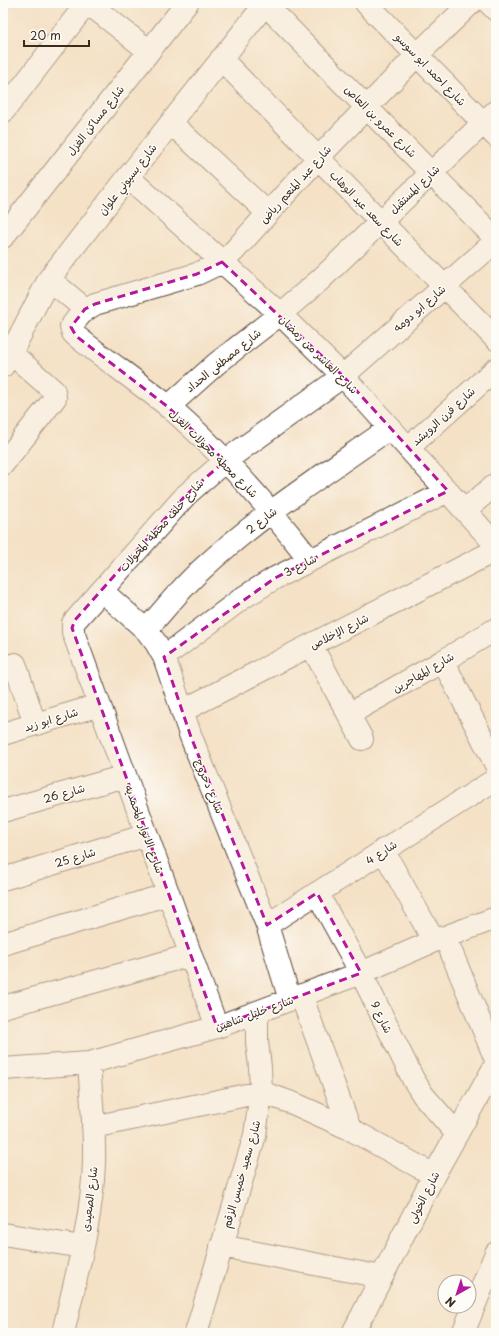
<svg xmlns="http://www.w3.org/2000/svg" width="499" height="1336" font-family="'Playpen Sans','Playpen Sans Arabic',sans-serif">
  <rect width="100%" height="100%" fill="#fdfcf7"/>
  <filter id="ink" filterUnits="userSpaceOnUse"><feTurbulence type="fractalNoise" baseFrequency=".025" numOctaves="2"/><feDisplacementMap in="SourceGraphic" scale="8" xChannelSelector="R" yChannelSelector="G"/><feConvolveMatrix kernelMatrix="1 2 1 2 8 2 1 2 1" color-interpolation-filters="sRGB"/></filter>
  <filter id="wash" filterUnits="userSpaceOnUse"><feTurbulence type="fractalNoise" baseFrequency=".012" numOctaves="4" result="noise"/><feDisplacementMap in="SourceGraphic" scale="16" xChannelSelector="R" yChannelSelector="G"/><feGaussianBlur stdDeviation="0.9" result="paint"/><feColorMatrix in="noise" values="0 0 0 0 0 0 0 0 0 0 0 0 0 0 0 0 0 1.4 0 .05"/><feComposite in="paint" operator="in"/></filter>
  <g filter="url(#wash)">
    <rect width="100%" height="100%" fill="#f4e1c6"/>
  </g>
  <g filter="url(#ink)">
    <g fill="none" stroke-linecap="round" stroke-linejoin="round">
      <defs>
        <path id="minor" d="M88,3L149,51
          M366,3L496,136
          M489,3L496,10
          M265,4L496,239
          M221,59L496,339
          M3,112L87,3
          M171,123L268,213
          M128,177L280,314L343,376L496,545
          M3,237L187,3
          M49,279L85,309
          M3,366L11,353L49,279L128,177L266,3
          M168,407L216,364L280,314L320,280L496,111
          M408,448L496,369
          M3,464L55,398L54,391L11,353
          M465,510L496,484
          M310,560C267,505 221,451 168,406C138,382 106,360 76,336L73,333L71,327C78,316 84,310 95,304L197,274L222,262L234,251L318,158L417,55L471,3
          M102,591L146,630L156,643L164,657L191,737L267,925L290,1000
          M146,630C164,610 181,588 201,570C259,516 326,473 390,428
          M311,645L362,739
          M164,657L244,597L275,578L448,491
          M443,661L496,765
          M15,664L35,724
          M182,711L496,550
          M349,714L443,661L496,629
          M3,734L99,705
          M3,811L125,776
          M383,850L434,941
          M3,879L147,835
          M317,893L361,973L413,1079L423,1095L457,1134
          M267,925L496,779
          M445,937L496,1060
          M3,944L169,894
          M301,995L350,1129
          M3,1007L191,955
          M217,1027L73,632V623L186,495L225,461L343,376L496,241
          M3,1069L89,1063L217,1027L361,973L434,941L496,918
          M93,1127L261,1092L295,1104L350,1129L434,1175
          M3,1234L82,1247
          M221,1246L382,1277
          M63,1333C76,1277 92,1220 94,1163C95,1130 91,1096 89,1063
          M196,1333L255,1135L261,1092L260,1067L257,1042V1012
          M353,1333L434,1175L496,1064
          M463,1333L496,1253"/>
      </defs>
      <!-- minor casing -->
      <use href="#minor" stroke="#574537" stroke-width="24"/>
      <!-- minor -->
      <use href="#minor" stroke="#fff" stroke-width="22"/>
    </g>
  </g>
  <!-- marked area -->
  <path d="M0 0H499V1336H0ZM222,262L343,376L448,491L275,578L164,657L191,737L267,925L317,893L361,973L217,1027L72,628L75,620L186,495L225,461L168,407L76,336L71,327L85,309L95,304L197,274Z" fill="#f4e1c6" fill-opacity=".55" fill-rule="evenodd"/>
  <path fill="none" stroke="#b5179e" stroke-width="3" stroke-dasharray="8 5" stroke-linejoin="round" d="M222,262L343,376L448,491L275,578L164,657L191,737L267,925L317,893L361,973L217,1027L72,628L75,620L186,495L225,461L168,407L76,336L71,327L85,309L95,304L197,274Z"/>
  <g text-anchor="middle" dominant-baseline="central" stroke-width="3" stroke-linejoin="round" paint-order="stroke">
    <!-- street labels -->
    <g font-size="11" fill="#3b2a1e" stroke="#fdfcf7">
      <text transform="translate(431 69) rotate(46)">شارع احمد ابو سوسو</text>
      <text transform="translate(95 120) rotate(-52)">شارع مساكن الغزل</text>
      <text transform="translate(381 121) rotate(45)">شارع عمرو بن العاص</text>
      <text transform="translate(127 179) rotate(-52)">شارع بسيوني علوان</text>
      <text transform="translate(295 184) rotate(-48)">شارع عبد المنعم رياض</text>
      <text transform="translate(414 189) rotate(-44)">شارع المستقبل</text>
      <text transform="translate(367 208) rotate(46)">شارع سعد عبد الوهاب</text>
      <text transform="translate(419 308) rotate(-41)">شارع ابو دومه</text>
      <text transform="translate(319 354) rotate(45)">شارع العاشر من رمضان</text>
      <text transform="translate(223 360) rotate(-39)">شارع مصطفى الحداد</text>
      <text transform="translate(443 416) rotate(-42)">شارع فرن الرويشد</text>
      <text transform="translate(214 453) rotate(45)">شارع محطة محولات الغزل</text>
      <text transform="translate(261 520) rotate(-38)">شارع 2</text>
      <text transform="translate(161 525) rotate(-48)">شارع خلف محطة المحولات</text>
      <text transform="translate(300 565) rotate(-27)">شارع 3</text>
      <text transform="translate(339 631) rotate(-27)">شارع الإخلاص</text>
      <text transform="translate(423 672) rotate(-30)">شارع المهاجرين</text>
      <text transform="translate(51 719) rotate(-17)">شارع ابو زيد</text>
      <text transform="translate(210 786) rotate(68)">شارع دحروج</text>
      <text transform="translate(64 793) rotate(-16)">شارع 26</text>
      <text transform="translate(145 829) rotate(70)">شارع الانوار المحمديه</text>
      <text transform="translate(381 852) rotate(-33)">شارع 4</text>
      <text transform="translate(75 857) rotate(-17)">شارع 25</text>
      <text transform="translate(254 1013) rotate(-20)">شارع خليل شاهين</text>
      <text transform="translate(382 1017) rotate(64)">شارع 9</text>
      <text transform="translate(241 1174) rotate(-74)">شارع سعيد خميس الزقم</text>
      <text transform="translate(423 1197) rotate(-63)">شارع الخولى</text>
      <text transform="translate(89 1199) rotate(-83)">شارع الصعيدى</text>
    </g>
  </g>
  <!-- margin -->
  <rect width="499" height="1336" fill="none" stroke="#fdfcf7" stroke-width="16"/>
  <!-- north arrow -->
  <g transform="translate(457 1294) rotate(219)"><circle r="19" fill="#fdfcf7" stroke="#afa8a0"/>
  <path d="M0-3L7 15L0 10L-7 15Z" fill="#b5179e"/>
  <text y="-6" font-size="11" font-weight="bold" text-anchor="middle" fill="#3b2a1e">N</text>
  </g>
  <!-- scale -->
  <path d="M24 40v6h65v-6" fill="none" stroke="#3b2a1e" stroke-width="2"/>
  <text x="30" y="40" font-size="12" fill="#3b2a1e" stroke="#fdfcf7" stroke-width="3" paint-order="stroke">20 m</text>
</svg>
